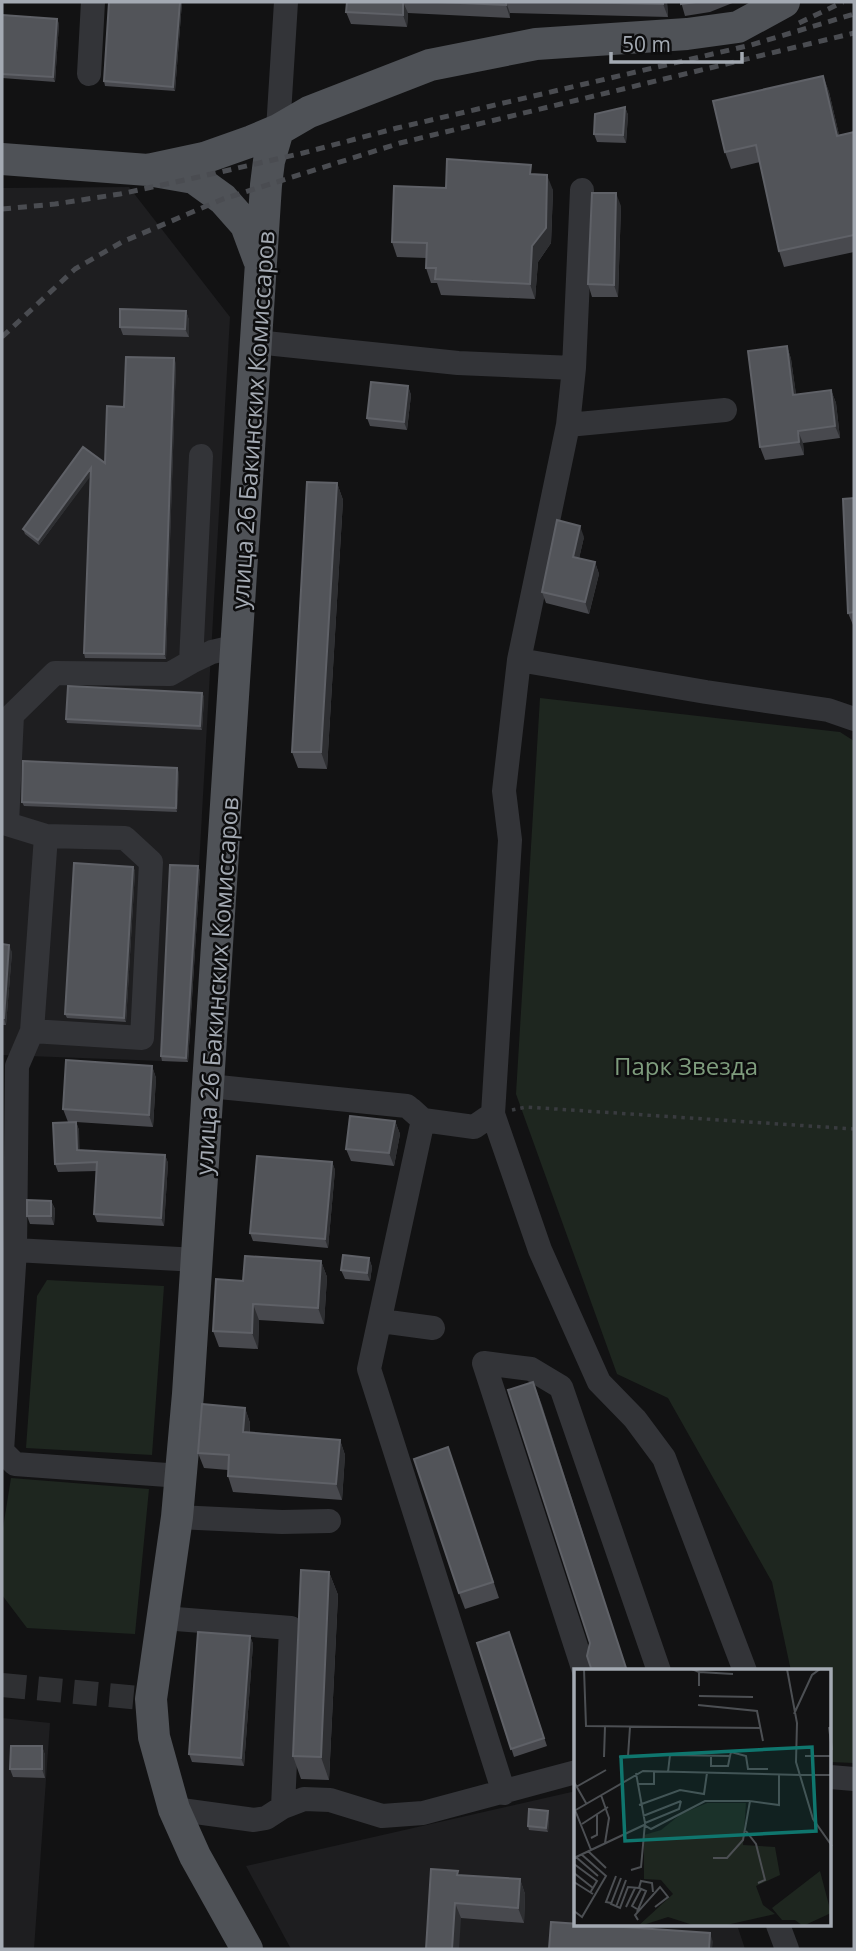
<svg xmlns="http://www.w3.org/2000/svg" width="856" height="1951" font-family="'Open Sans',sans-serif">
  <rect width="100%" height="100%" fill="#121213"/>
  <!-- built -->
  <path fill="#1e1e20" d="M129,187L230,317L188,1062L2,1055V188Z
    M2,1718L50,1723L34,1949H2Z
    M576,1791V1925H737L745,1949H291L246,1866Z"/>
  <!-- green -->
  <path fill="#1e261f" d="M540,698L840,732L854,741V1763L830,1762V1671H791L772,1582L668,1398L617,1374L516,1094Z
    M47,1280L164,1286L152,1455L26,1448L37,1296Z
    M11,1478L149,1489L135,1634L27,1628L2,1595V1534Z"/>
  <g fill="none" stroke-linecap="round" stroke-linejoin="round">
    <!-- minor-tunnel -->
    <path stroke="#2f3033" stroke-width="24" stroke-dasharray="24 12" stroke-linecap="butt" d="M2,1685L151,1699"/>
    <!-- path -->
    <path stroke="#393b3f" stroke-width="3.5" stroke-dasharray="3.5 5" stroke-linecap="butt" d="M512,1110L526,1107L854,1129"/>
    <!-- minor -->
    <path stroke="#333438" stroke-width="24" d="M89,74L93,2
      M278,130L286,2
      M256,342L458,363L574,368L568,425L519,660L706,692L828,710L854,719
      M574,368L582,190
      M568,425L725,410
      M519,660L504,791L510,840L493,1114L540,1250L599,1382L635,1419L664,1458L745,1671
      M191,662L212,652L238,646
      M46,836L32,1031L17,1066L15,1250L2,1451L15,1464L181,1476
      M32,1031L142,1038L151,862L125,838L46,836L7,824L12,715L55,673L170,674L191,662L201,456
      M209,1086L407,1106L423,1120L369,1369L504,1793
      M411,1109L423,1120L474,1127L493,1114
      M15,1250L197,1260
      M381,1321L433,1328
      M177,1517L282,1522L329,1521
      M163,1618L291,1628L283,1807
      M584,1671L484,1363L531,1369L561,1387L659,1671
      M830,1777L854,1779
      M174,1809L254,1820L266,1818L283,1807L304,1799L330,1800L382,1816L423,1813L576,1772
      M778,1925L787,1949"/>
    <!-- major -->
    <path stroke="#4f5257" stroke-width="32" d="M2,159L148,170L194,178L223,199L246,225L259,260
      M148,170L204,158L252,141L278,130L309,112L430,65L536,44L687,34L738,27L784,2
      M247,1949L195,1856L174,1809L154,1737L151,1699L177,1517L188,1394L266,185L269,161L278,130"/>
    <!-- rail -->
    <path stroke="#4a4c51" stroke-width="5" stroke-dasharray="9 7" stroke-linecap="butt" d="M799,23L843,2
      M2,209L55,204L120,194L194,178L303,153L397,128L751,45L854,14
      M2,337L75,269L122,242L223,199L400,143L854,33"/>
  </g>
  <!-- wall -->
  <path fill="#48494e" d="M109,2H182L175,91L105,86L104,81Z
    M347,2H667L668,17L510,13V18L408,13L407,27L351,24L346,12Z
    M681,2H735L710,12L685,16Z
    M2,15L59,23L55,82L2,78Z
    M823,76L829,92L839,135L854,132V252L784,267L779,251L760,162L731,169L725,152Z
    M625,107L628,115L626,143L597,142L594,134Z
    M534,174L553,190L551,243L538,262L535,299L441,295L437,283H431L426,268V258L397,257L392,242L446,188Z
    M621,206L618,297H592L588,284Z
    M186,311L189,320V337L123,335L120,327Z
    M787,346L791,359L796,395L831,390L836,403L840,438L803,443L804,455L765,460L760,447Z
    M176,363L166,659L85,658L84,653L90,476L39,545L25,534L23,529L105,463L124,407Z
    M408,386L411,395L407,430L370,426L367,418Z
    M337,483L343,500L327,769L298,768L292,752Z
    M854,498V625H853L848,613Z
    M584,537L579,558L595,562L599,574L589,614L546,603L542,592Z
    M202,693L204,697L202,730L67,723L66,719Z
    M179,772L177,812L24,806L22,802Z
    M198,866L200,871L188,1062L162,1061L161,1056Z
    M133,867L135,871L126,1022L67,1018L65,1014Z
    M2,945L12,952L6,1025H2Z
    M152,1066L156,1078L153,1127L76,1122L79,1130V1150L165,1155L168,1163L164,1226L97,1222L94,1214L97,1171L58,1172L55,1164L68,1122L63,1109Z
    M395,1121L400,1134L394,1166L351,1161L346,1149Z
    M332,1162L335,1170L328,1248L253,1241L250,1233Z
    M51,1201L55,1209L54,1225L30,1224L27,1216Z
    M369,1258L372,1267L370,1281L345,1279L341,1270Z
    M321,1261L327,1277L324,1324L259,1320L258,1349L219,1347L213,1331L243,1281Z
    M245,1408L250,1423V1432L340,1440L345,1455L342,1500L233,1492L228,1476V1470L204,1468L198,1453Z
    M454,1464L499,1598L465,1609L459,1593Z
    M329,1572L338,1595L329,1780L301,1779L293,1756Z
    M509,1632L547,1746L514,1757L477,1643Z
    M250,1636L253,1644L244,1766L192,1762L189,1754Z
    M42,1746L45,1755V1778L13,1777L10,1769Z
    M548,1811L549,1815L548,1832L529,1830L528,1826Z
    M459,1875L520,1879L525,1894L524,1923L461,1918L426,1949Z"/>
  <!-- shaded-wall -->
  <path fill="#2e2f32" d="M180,2H182L175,91L173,87Z
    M403,2L408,13L407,27L403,15Z
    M506,2L510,13V18L506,5Z
    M663,2H667L668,17L663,4Z
    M57,19L59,23L55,82L53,77Z
    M823,76L829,92L843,152L837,136Z
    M625,107L628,115L626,143L623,135Z
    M547,175L553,190L551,243L538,262L535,299L530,284L532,246Z
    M616,193L621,206L618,297L614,285Z
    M186,311L189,320V337L185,329Z
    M787,346L791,359L798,408L793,395Z
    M174,358L176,363L166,659L164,654Z
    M408,386L411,395L407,430L404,422Z
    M831,390L836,403L840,438L835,426Z
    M798,431L803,443L804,455L799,442Z
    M91,468L93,473L39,545L38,540Z
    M337,483L343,500L327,769L321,752Z
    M580,526L584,537L577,568L573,557Z
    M595,562L599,574L589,614L585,602Z
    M202,693L204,697L202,730L200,726Z
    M177,768L179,772L177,812L176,808Z
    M198,866L200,871L188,1062L186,1058Z
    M133,867L135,871L126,1022L124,1018Z
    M9,945L12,952L6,1025L4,1018Z
    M152,1066L156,1078L153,1127L149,1115Z
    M395,1121L400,1134L394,1166L389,1153Z
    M76,1122L79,1130L80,1158L77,1150Z
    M165,1155L168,1163L164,1226L161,1218Z
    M332,1162L335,1170L328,1248L325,1239Z
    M51,1201L55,1209L54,1225L51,1216Z
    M369,1258L372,1267L370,1281L367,1273Z
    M321,1261L327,1277L324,1324L318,1308Z
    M253,1304L259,1320L258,1349L252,1333Z
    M533,1382L542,1405L627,1671Z
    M245,1408L250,1423L249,1447L243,1432Z
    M340,1440L345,1455L342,1500L336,1484Z
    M329,1572L338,1595L329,1780L321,1757Z
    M250,1636L253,1644L244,1766L241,1758Z
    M42,1746L45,1755V1778L42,1769Z
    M548,1811L549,1815L548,1832L546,1828Z
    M520,1879L525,1894L524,1923L518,1908Z
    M455,1903L461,1918L459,1949H452Z
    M710,1933L713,1942L712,1949H709Z"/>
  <!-- building -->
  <path fill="#525459" stroke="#5f6167" stroke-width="2" d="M109,2H180L173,87L104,81Z
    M347,2H403V15L346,12Z
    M437,2H506V5Z
    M566,2H663V4Z
    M681,2H696L681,4Z
    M2,15L57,19L53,77L2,74Z
    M823,76L837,136L854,132V235L779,251L756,145L725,152L713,101Z
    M625,107L623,135L594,134L595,114Z
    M447,159L531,165L530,174L547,175L546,228L532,246L530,284L435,279L436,268H426L427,243L392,242L394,186L446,188Z
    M592,193H616L614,285L588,284Z
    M120,309L186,311L185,329L120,327Z
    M787,346L793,395L831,390L835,426L798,431L799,442L760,447L748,351Z
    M126,357L174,358L164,654L84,653L91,468L38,540L23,529L83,447L105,463L107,406L124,407Z
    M371,382L408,386L404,422L367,418Z
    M307,482L337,483L321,752H292Z
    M854,498V612L848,613L843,499Z
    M557,520L580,526L573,557L595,562L585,602L542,592Z
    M68,686L202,693L200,726L66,719Z
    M23,761L177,768L176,808L22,802Z
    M74,863L133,867L124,1018L65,1014Z
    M170,865L198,866L186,1058L161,1056Z
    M2,944L9,945L4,1018H2Z
    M66,1060L152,1066L149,1115L63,1109Z
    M350,1116L395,1121L389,1153L346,1149Z
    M76,1122L77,1150L165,1155L161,1218L94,1214L97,1162L55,1164L53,1123Z
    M257,1156L332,1162L325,1239L250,1233Z
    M27,1200L51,1201V1216H27Z
    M343,1255L369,1258L367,1273L341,1270Z
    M245,1256L321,1261L318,1308L253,1304L252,1333L213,1331L216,1279L243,1281Z
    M533,1382L627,1671H592L587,1656L590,1643L508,1390Z
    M202,1404L245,1408L243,1432L340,1440L336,1484L228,1476L229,1455L198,1453Z
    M448,1447L493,1582L459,1593L414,1459Z
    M301,1570L329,1572L321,1757L293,1756Z
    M198,1632L250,1636L241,1758L189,1754Z
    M509,1632L544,1738L511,1749L477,1643Z
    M11,1746H42V1769H10Z
    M529,1809L548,1811L546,1828L528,1826Z
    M431,1869L458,1871L457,1875L520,1879L518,1908L455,1903L452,1949H426Z
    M551,1922L710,1933L709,1949H549Z"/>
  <g text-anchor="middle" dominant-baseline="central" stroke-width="5" stroke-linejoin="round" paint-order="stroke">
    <!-- street labels -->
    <g font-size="24" fill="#a4aab3" stroke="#0d0d0e">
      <text transform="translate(252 420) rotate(-86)">улица 26 Бакинских Комиссаров</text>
      <text transform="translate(216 986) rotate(-86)">улица 26 Бакинских Комиссаров</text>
    </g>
    <!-- park labels -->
    <g font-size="24" fill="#7e9c7d" stroke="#0d0d0e">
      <text x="686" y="1065">Парк Звезда</text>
    </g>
  </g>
  <!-- overview -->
  <g transform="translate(574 1669)">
    <rect width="257" height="257" fill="#121213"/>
    <path d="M133,134H172L169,176L201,178L206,206L182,217L189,236L201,245L148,257H122L94,248L63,258L99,225L87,211L70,210V166L87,161L107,145ZM246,202L257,244L229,257L221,251H208L198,239Z" fill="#1e261f"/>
    <path fill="none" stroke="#4c4f53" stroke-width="2" d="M10,0L12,57L187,59M118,0L125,3V17M213,0L223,54L222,93L239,150L258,177M125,3L159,5M125,27L179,28M124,36L183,42L189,72M220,45L238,6L246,0M255,58L258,81M137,86V97H154L156,87M231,87H258M30,88L31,57M45,88L54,87L56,58M94,103L96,86L156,87L157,83L172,87L174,100H194M226,106H258M0,113L12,134M63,115H80V102M2,118L32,101M27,126L35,149L31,174M65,136L106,121L130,125L133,104M1,141L17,181M0,142L69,102L226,106M69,147L107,132M71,154L105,140L107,132M8,155L34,138M172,162L182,175L191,211L184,214M17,169L23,166V145M14,182L32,199M2,188L24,207M0,189L70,156L77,160L131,132H176M139,189H153L169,171L176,132L205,136V105M0,195L23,212L16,224M57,201L67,198L71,154L62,104M0,204L19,219M47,209L37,235L46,239L54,218L65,219M0,213L19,225M37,234L32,233L42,207M42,238L52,211M52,238L61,219M63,240L58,237L67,220M0,242L8,248L32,207L7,185M63,243L72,222L65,219L67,212L78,214L79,223M64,251L61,246L86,218L94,228L81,238"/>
    <path fill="#0f766e" fill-opacity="0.15" stroke="#0f766e" stroke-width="3.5" d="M238,78L242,162L51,172L47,88Z"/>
    <rect width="257" height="257" fill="none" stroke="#a4aab3" stroke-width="3.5"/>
  </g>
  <!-- border -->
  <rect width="856" height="1951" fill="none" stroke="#a4aab3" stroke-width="7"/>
  <!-- scale -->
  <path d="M611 52v10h131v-10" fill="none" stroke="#a4aab3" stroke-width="3.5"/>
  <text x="622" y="52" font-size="21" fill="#a4aab3" stroke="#0d0d0e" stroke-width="5" paint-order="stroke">50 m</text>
</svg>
